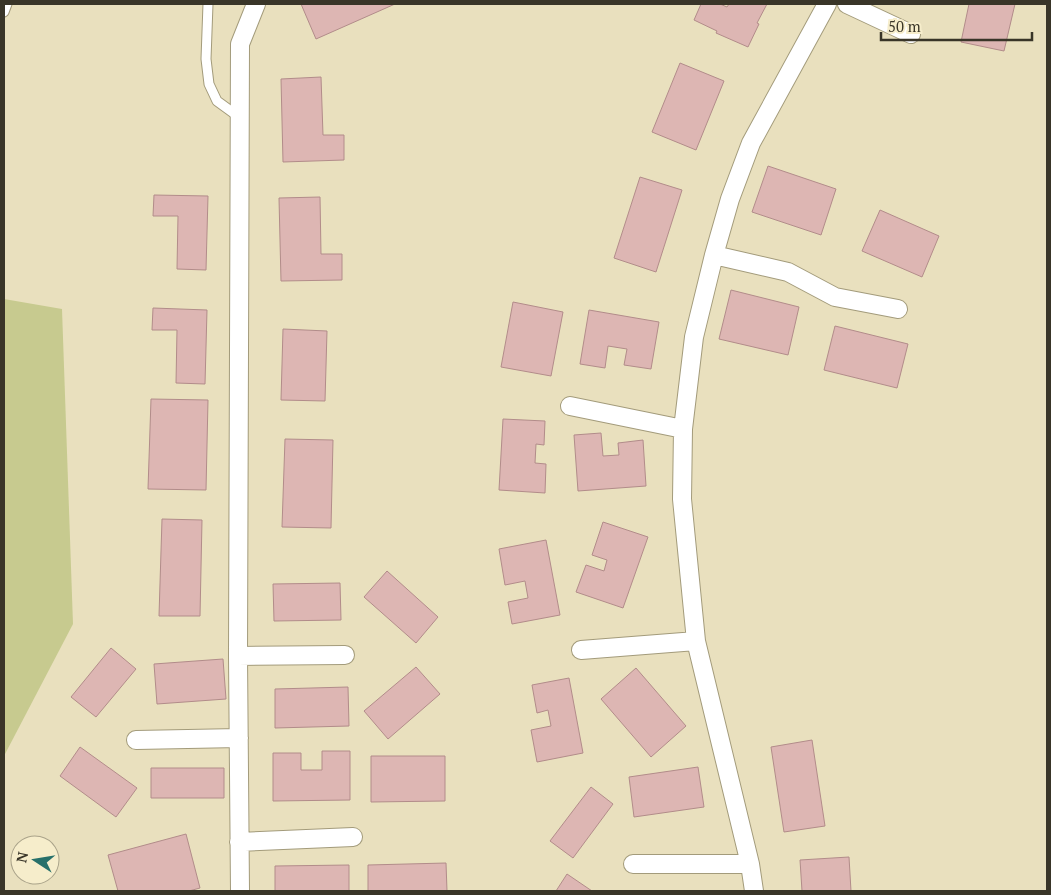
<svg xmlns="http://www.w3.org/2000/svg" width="1051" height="895" font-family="'PT Serif',serif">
  <rect width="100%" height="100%" fill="#e9e0be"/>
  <!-- green -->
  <path fill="#c7ca8f" d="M4,299L62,309L73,624L4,756Z"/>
  <!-- building -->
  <path fill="#ddb6b3" stroke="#b28c8a" d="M301,4H395L316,39Z
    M701,4H720L727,7L729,4H767L757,23L759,24L748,47L716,33L717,31L694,20Z
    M969,4H1015L1004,51L961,42Z
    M680,63L724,81L696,150L652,132Z
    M321,77L323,135H344V160L283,162L281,79Z
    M768,166L836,189L821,235L752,212Z
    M640,177L682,190L656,272L614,258Z
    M154,195L208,196L206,270L177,269L178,216H153Z
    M320,197L321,254H342V280L281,281L279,198Z
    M880,210L939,236L922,277L862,251Z
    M731,290L799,307L788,355L719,339Z
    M513,302L563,312L551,376L501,367Z
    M153,308L207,310L205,384L176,383L177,330H152Z
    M589,310L659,322L651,369L624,365L627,349L608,346L605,368L580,364Z
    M835,326L908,344L897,388L824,370Z
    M283,329L327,331L325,401L281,400Z
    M151,399L208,400L206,490L148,489Z
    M503,419L545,421L544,445L536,444L535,463L546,464L545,493L499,490Z
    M601,433L603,456L619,455L618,443L643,440L646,486L578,491L574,435Z
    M285,439L333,440L331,528L282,527Z
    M162,519L202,520L200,616H159Z
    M603,522L648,537L623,608L576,592L586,565L604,571L607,560L592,555Z
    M546,540L560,615L512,624L508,602L528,598L525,581L505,585L499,549Z
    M387,571L438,617L416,643L364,597Z
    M340,583L341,620L274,621L273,584Z
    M111,648L136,669L96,717L71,697Z
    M223,659L226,699L157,704L154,664Z
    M416,667L440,694L388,739L364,711Z
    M636,668L686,726L651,757L601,699Z
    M569,678L583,753L537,762L531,730L551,726L548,710L537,713L532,685Z
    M348,687L349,726L275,728V689Z
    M812,740L825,826L784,832L771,747Z
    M80,747L137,788L116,817L60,776Z
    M322,751H350V800L273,801V753H301V770H322Z
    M371,756H445V801L371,802Z
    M698,767L704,807L634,817L629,777Z
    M151,768H224V798H151Z
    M591,787L613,804L573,858L550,841Z
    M186,834L200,888L189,891H118L108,855Z
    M849,857L851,891H802L800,860Z
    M446,863L447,891H368V865Z
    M349,865V891H275V866Z
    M567,874L592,891H556Z"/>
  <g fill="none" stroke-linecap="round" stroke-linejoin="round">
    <defs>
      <path id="lane" d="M208,4L206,59L209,84L217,101L239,117
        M4,12L7,4"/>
      <path id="street" d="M847,4L911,34
        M714,255L788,272L835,297L898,309
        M570,406L683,429
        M581,650L696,641
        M238,656L345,655
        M136,740L239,738
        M239,842L353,837
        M633,864H750
        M240,891L238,656L240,44L256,4
        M754,891L750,864L696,641L682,499L683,429L694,337L714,255L730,199L751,143L827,4"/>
    </defs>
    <!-- lane casing -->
    <use href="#lane" stroke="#a39b7b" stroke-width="11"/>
    <!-- street casing -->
    <use href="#street" stroke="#a39b7b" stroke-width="20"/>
    <!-- lane -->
    <use href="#lane" stroke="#fff" stroke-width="9"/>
    <!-- street -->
    <use href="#street" stroke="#fff" stroke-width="18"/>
  </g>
  <!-- border -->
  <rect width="1051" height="895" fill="none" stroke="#393528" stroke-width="10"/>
  <!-- north arrow -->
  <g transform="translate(35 860) rotate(282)"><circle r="24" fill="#f6edcb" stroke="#aaa38a"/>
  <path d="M0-4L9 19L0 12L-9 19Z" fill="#27706a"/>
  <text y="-8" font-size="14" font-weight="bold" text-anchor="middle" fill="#393528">N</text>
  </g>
  <!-- scale -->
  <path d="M881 32v8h151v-8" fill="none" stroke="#393528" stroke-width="2.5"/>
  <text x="888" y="32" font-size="15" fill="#393528" stroke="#f6edcb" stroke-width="4" paint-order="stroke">50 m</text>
</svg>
